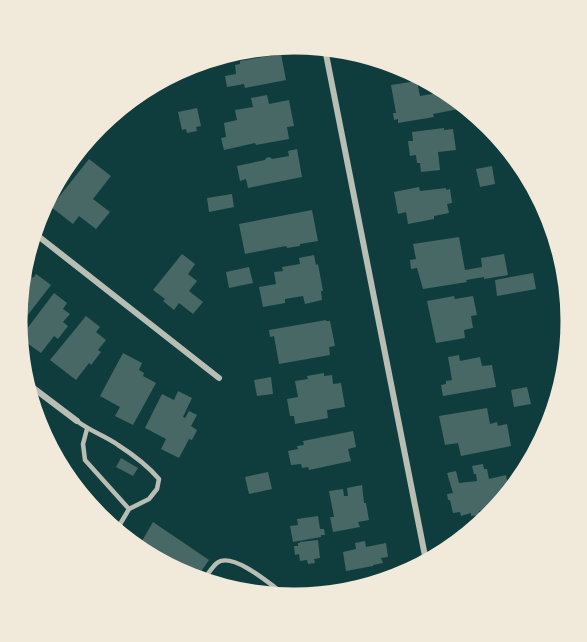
<svg xmlns="http://www.w3.org/2000/svg" width="587" height="642" font-family="Montserrat,sans-serif">
  <rect width="100%" height="100%" fill="#0f3d3e"/>
  <!-- building -->
  <path fill="#486865" d="M281,54L286,80L245,88L244,84L227,87L225,76L236,74L235,65L240,64V61Z
    M382,60L400,64L403,65L384,69Z
    M417,81L420,96L443,92L448,96V98L450,97L458,102L459,109L433,114L434,117L398,123V119L394,120L393,113H396L391,85Z
    M267,95L269,104L289,100L294,126L287,127L289,139L256,145L255,143L224,150L221,138L226,137L224,123L237,120L235,110L253,107L251,98Z
    M197,108L201,126L196,127L197,131L187,133L186,129L182,130L178,112Z
    M444,128V130L453,129L456,150L438,152L440,170L421,172L420,163H417L416,155L410,156L408,141H413L412,132Z
    M297,149L302,177L248,188L246,179L240,181L237,166L265,160L266,158L270,157L272,159L289,156L288,151Z
    M89,159L111,176L93,199L110,212L96,229L79,216L73,224L51,207Z
    M492,166L495,184L480,187L476,169Z
    M419,187L420,191L446,188V190L450,189L452,203L447,204L449,213L434,216V219L408,224L406,212L398,214L394,192Z
    M232,194L234,207L209,212L207,198Z
    M312,210L318,241L300,244V246L287,248L286,246L245,254L239,224Z
    M459,237L465,270L482,267L481,258L504,254L508,275L484,279V277L466,280L467,282L423,289L417,268L411,269L410,260L416,259L413,244Z
    M182,254L195,264L188,274L197,281L189,291L203,302L193,314L179,303L174,310L163,301L165,299L153,290Z
    M314,255L316,265L318,264L323,291H321L322,300L305,304L303,296L285,299V303L263,307L259,287L276,284L274,272L283,271L282,267L300,264L299,258Z
    M249,267L253,283L229,288L226,272Z
    M27,273L33,278L36,274L51,285L20,325L15,321L24,277Z
    M533,273L536,289L497,296L495,280Z
    M54,293L67,303L63,309L70,314L63,322L68,326L58,339L54,336L41,353L20,338Z
    M454,296L455,299L473,296L477,315L471,316L473,328L464,330L465,338L436,343L427,301Z
    M86,316L100,327L96,332L106,340L98,350L101,352L91,365L89,363L76,380L50,360Z
    M326,320V321H330L335,346L329,347L330,355L279,364L274,336L270,337L269,330Z
    M123,353L142,363L139,370L144,373L143,376L156,383L133,425L115,416L120,407L100,396Z
    M459,355L460,361L480,357L482,366L492,365L496,387L443,396L441,385L446,384V381L452,380L448,357Z
    M324,373V376L332,375L333,384L341,383L345,407L327,410L328,418L295,424L294,416H290L287,399L298,397L295,381L308,379L307,376Z
    M271,377L273,394L257,396L254,380Z
    M527,387L531,404L514,407L511,390Z
    M178,391L192,398L183,417L185,418L189,411L197,415L191,426L197,430L192,440L189,439L179,458L161,449L166,439L145,428L162,394L174,400Z
    M487,408L490,424L497,422L498,426L507,424L511,446L461,456L458,443L445,445L439,416Z
    M353,431L356,447L348,449L351,461L309,470L308,467L302,468L301,464L291,465L288,451L298,449L297,446L304,445L303,441Z
    M39,432L53,441L49,447Z
    M121,458L138,468L133,476L116,467Z
    M483,464L484,469H487L489,479L506,475L509,490L506,495L497,497L499,506L498,507L479,511L480,515L471,516V513L461,516L460,512L453,513L450,500H448L447,494L453,493L447,473L456,471L459,483L477,481L476,474H474L472,466Z
    M268,472L272,489L249,494L245,477Z
    M362,485L364,503H366L369,520L358,522L360,527L333,532L330,517H334L329,491L343,489L344,496H348L347,488Z
    M318,516L320,529H324L325,535H321V537L293,542L290,526L298,525L297,519Z
    M153,522L209,560L195,580L187,578L139,546Z
    M478,526L455,541V537L459,536L458,530Z
    M318,540L320,558L314,559L315,563L308,564L307,560L300,561L299,554L295,555L294,546H298V543H300V542Z
    M365,541L366,547L386,543L388,557L381,558L383,563L373,565V566L346,571L343,552L356,549L355,543Z"/>
  <g fill="none" stroke-linecap="round" stroke-linejoin="round">
    <!-- service -->
    <path stroke="#b8beb3" stroke-width="4.5" d="M77,421C90,431 105,436 118,445C132,454 148,466 159,479L157,489L149,499L129,509L116,531
      M87,429L83,444L85,460L129,509
      M202,581C207,576 212,567 217,563C233,550 276,589 290,599"/>
    <!-- minor -->
    <path stroke="#b8beb3" stroke-width="6" d="M325,49L426,561
      M33,232L219,378
      M28,384L77,421"/>
  </g>
  <!-- crop -->
  <path d="M0 0H587V642H0ZM26 321a268 268 0 1 1 536 0a268 268 0 1 1-536 0Z" fill="#f1e9da" fill-rule="evenodd"/>
  <path fill="none" stroke="#f1e9da" stroke-width="3" d="M26 321a268 268 0 1 1 536 0a268 268 0 1 1-536 0Z"/>
</svg>
